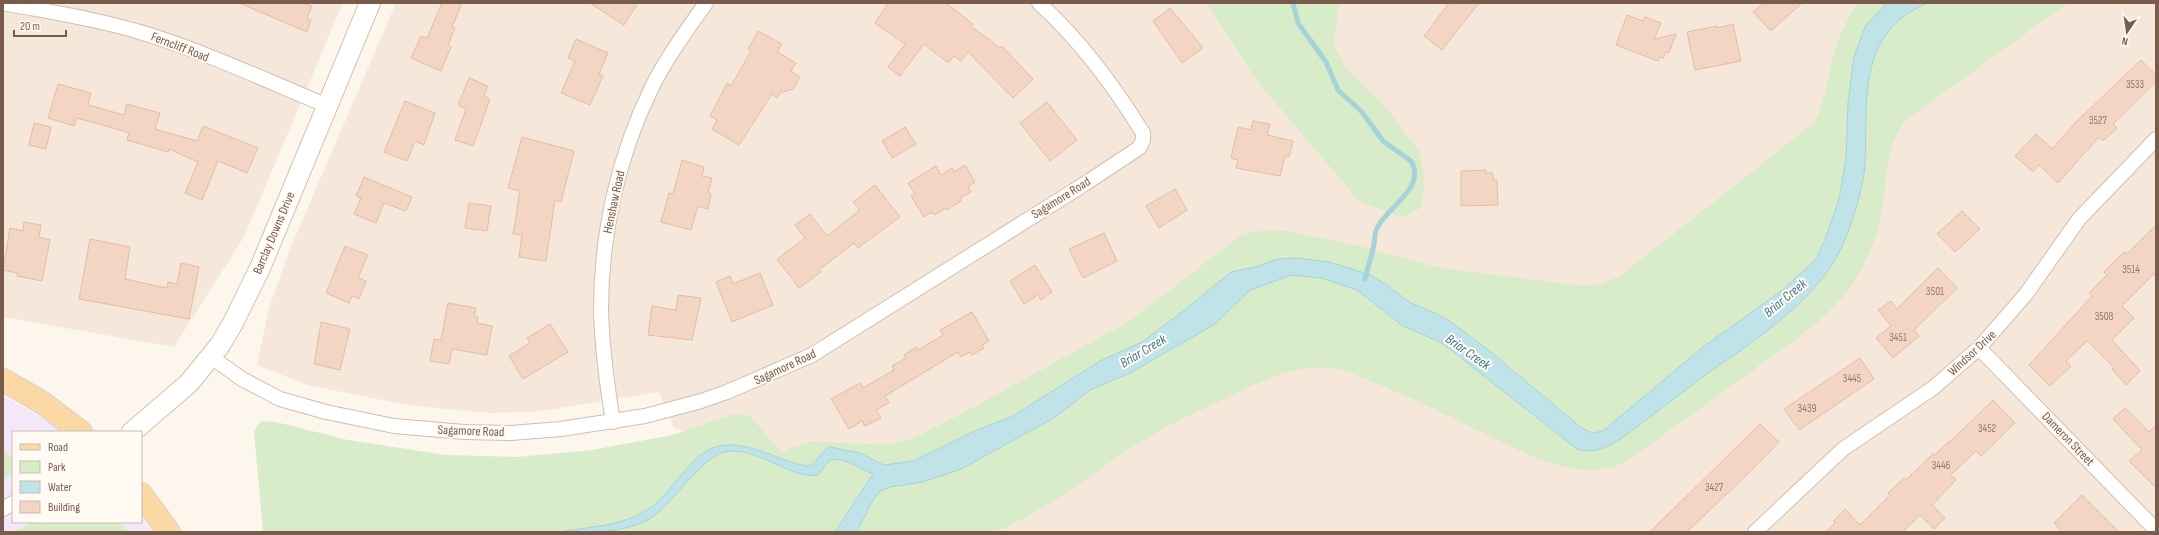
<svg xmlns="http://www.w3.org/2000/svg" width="2159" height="535" font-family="'Sofia Sans Condensed',sans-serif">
  <rect width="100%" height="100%" fill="#fdf6ec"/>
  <!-- residential -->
  <path fill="#f5e8da" d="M3,3H343L244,237L174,347L3,317Z
    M396,3H2156V532H840L870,491L674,428L659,392L535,412L489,413L407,405L307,385L257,365L269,308L290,249Z"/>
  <!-- education -->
  <path fill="#f3e8fa" d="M3,396L50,422L63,432H13V522H141V515L152,532H3Z"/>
  <!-- green -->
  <path fill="#d8ecc9" d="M1207,3H1339L1334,44L1345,67L1384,105L1420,152L1425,186L1421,208L1401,217L1359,201L1256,80Z
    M1858,3H2068L1906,120C1882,153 1888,181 1881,218C1878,234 1869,254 1862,269C1839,314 1791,342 1752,371C1716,397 1680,423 1644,449C1634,456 1625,463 1613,467C1570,479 1521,451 1483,433C1450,416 1417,400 1382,386C1367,380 1351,372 1335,369C1299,362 1267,379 1235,394C1202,410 1167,424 1136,445C1090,475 1046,510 996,532H263L254,431L261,421L276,422L348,440L446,455L517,457L592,450L672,435L737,413L751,417L783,454L791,448L811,441L884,445L914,438L965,412L1117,328L1155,302L1220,251L1241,236L1253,232L1271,230L1287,231L1363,247L1440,268L1584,286L1601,284L1620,276L1805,130L1815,120C1826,99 1828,78 1833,57C1838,38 1847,19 1858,3Z
    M3,451L13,459L12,472L3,481Z
    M34,522H120L129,532H12Z"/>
  <!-- water -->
  <path fill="#bfe3e8" stroke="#a5d3da" d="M1887,3H1928C1856,32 1868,101 1865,164C1863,189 1855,213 1846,237C1824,297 1755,340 1704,376C1678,396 1651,416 1625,436C1609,446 1596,455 1577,449L1442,343L1403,326L1357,290L1321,278L1292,275L1250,290L1215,324L1132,372L1090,390L1054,418L961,469L922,482L890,487L880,491L873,500L857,532H835L873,474C863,470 837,453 828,462C824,466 822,471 818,475C792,480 755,445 725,452C700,458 673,504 651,518C624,534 589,532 559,532C588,527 625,526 650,508C672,493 692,451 719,446C750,440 779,462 808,466C818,463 820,451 830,447L860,453L884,465L913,461L975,431L1013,416L1100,361L1142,342L1186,309L1231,272L1259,266L1277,259L1296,258L1329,262L1368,274L1387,285L1409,302L1437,314L1451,322L1487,349L1583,429L1593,433L1603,431L1703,347L1784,289L1815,260L1825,240L1839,199L1846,159L1848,102L1854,56L1866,25Z"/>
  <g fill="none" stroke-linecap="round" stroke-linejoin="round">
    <!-- stream -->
    <path stroke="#a5d3da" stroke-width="5" d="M1293,3L1298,23L1326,62L1338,90L1361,111L1383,141L1411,161C1427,188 1387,207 1377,228C1374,234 1375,242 1373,249C1371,259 1367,269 1365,279"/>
  </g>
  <!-- building -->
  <path fill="#f3d5c3" stroke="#e6bba3" d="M239,3H302L312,6L307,18L311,20L307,32Z
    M442,3H462L452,27L455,28L448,45L451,47L441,71L411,58L421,36L427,38Z
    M590,3H638L624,25Z
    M888,3H946L973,24L971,26L1000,48L1002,46L1033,79L1013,98L968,52L961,61L954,56L948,63L924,44L900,76L888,67L905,44L875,23Z
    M1449,3H1479L1442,50L1424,36Z
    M1763,3H1802L1771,31L1753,12Z
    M1170,8L1203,48L1182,63L1153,21Z
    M1627,15L1643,21L1645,17L1661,23L1654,39L1676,34L1669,53L1666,52L1663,58L1659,57L1658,61L1616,45Z
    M1733,24L1741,61L1695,70L1687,32L1717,26V28Z
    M758,31L782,44L777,52L796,63L791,71L800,77L793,89L780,93L777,98L772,94L739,145L712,129L717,120L710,116L727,83L731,86L751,51L748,49Z
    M576,39L608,53L599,74L603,76L590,105L561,93L575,61L568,58Z
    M2141,60L2156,75V81L2113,124L2117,128L2103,141L2099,137L2058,183L2039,165L2033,172L2015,156L2036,134L2052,149L2076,122Z
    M469,78L488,86L484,96L490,99L473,146L455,140L466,109L458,105Z
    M58,84L91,93L88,105L124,115L127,104L160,113L155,129L197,141L203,126L258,148L247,173L218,161L202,200L185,193L198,162L169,149L168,152L127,140L129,133L120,130L77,118L74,126L48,118Z
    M405,101L435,113L424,145L415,141L407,161L384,152Z
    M1047,102L1077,140L1050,161L1020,123Z
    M1253,121L1270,124L1267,135L1293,141L1289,157L1285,156L1280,176L1236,168L1238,160L1231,158L1238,127L1251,130Z
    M34,123L51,127L46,149L29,145Z
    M905,127L916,144L892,158L882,141Z
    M522,137L574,151L561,202L555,200L546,261L519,257L522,235L513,234L520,191L508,188Z
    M682,160L704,167L702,176L712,178L708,193L711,194L708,209L698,206L691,230L661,222L669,193L673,194Z
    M965,165L975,182L968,187L971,192L960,198L961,201L947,210L946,208L934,215L932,212L924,217L911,196L915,194L908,183L936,166L941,175L952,168L954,172Z
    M1486,170L1485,173H1493V180H1497L1498,205L1461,206V171Z
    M364,177L412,197L406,211L384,203L376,223L354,214L361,198L356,196Z
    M875,185L900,217L858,248L854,243L819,270L821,272L799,288L777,259L805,238L795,225L810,214L827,236L860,210L853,202Z
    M1175,189L1187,210L1159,228L1146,206Z
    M469,203L491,206L487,231L465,228Z
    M1962,211L1980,229L1955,252L1937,234Z
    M24,222L41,225L39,237L50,240L42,281L17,276V273L3,270L10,228L23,231Z
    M2156,225V272L2122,306L2134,318L2112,340L2140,371L2126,385L2112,369L2114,368L2087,341L2066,361L2071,366L2050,386L2029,365L2092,296L2089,293L2107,275L2104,272L2124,252L2127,254Z
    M1104,233L1117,261L1083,278L1069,249Z
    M90,239L130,247L125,279L167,288L168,282L177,284L181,263L199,267L189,319L79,299Z
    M345,246L368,255L358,278L366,281L359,299L352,296L349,303L326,293Z
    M1035,265L1052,292L1041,300L1038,295L1024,304L1010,281Z
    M1938,268L1957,288L1914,330L1919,336L1893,358L1876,338L1891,326L1878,310L1891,301L1897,309Z
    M760,273L773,305L732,322L716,282L730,276L733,284Z
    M678,295L701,298L692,340L648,335L652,306L676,310Z
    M448,303L476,308L474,316L478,317L477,323L492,326L487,355L452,349L449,364L430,361L434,339L441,340Z
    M972,312L989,341L982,345L984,348L972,355L970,352L961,357L958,352L885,396L889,403L876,410L881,418L865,426L862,421L849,429L831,399L860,383L863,388L894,370L892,366L906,358L904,355L916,347L918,350L943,335L940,330Z
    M321,322L350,329L340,370L314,364Z
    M550,324L568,352L523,379L509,356L530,343L527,338Z
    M1860,358L1874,379L1799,430L1784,409Z
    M1993,400L2015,423L1981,456L1976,451L1951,475L1956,480L1932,505L1945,518L1934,529L1920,515L1903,532H1826L1835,523L1833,521L1845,509L1860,525L1890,495L1888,493L1904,478L1906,480L1933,454L1935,455L1949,441L1950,442Z
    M2125,408L2149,432L2156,425V488L2129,461L2142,450L2113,419Z
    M1760,424L1779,442L1754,468L1687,532H1650Z
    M2082,495L2119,532H2062L2054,523Z"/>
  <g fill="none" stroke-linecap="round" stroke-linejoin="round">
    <defs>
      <path id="street" d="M3,3C50,12 97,19 143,33C206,52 267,81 328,106
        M1979,348L2156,530
        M211,357L242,379L280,399L326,412L394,426L464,432L511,433L561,429L645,416L701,401L727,392L812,355L1083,185L1139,148L1143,140V133C1114,86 1080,40 1039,3
        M613,422C607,385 602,348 601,310C601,234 618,156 652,87C667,57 687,30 706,3
        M3,509L13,503
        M1755,532L1843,449L1933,388L1979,348L2026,294L2079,219L2156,139"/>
      <path id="secondary" d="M132,432L189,383L220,345L233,323L260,268L370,3"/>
      <path id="primary" d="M3,380L43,403L81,432
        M141,494L169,532"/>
    </defs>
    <!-- street casing -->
    <use href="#street" stroke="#d1beb0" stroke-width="16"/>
    <!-- secondary casing -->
    <use href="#secondary" stroke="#d6c0b0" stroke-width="22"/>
    <!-- primary casing -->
    <use href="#primary" stroke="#dad1cd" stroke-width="24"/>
    <!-- street -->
    <use href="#street" stroke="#fff" stroke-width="14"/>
    <!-- secondary -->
    <use href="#secondary" stroke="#fff" stroke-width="20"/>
    <!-- primary -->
    <use href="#primary" stroke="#fbd9a5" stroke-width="22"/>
  </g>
  <g text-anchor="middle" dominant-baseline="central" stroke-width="4" stroke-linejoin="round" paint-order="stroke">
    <!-- number labels -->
    <g font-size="11" fill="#987a6a">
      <text x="2135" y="84">3533</text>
      <text x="2098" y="120">3527</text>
      <text x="2131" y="269">3514</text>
      <text x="1935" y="291">3501</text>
      <text x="2104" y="316">3508</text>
      <text x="1898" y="337">3451</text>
      <text x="1852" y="378">3445</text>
      <text x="1807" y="408">3439</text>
      <text x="1987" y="428">3452</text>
      <text x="1941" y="465">3446</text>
      <text x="1714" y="487">3427</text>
    </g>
    <!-- street labels -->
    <g font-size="13" fill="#7a5c4d" stroke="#fffaf3">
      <text transform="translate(180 47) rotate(21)">Ferncliff Road</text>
      <text transform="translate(1061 198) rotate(-32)">Sagamore Road</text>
      <text transform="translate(614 202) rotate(-78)">Henshaw Road</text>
      <text transform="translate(274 233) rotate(-67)">Barclay Downs Drive</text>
      <text transform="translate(1972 353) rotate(-43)">Windsor Drive</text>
      <text transform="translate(785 367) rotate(-25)">Sagamore Road</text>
      <text transform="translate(471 431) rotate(2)">Sagamore Road</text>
      <text transform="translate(2068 439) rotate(46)">Dameron Street</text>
    </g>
    <!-- water labels -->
    <g font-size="14" font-style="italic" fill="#437c86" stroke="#fffaf3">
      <text transform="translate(1785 298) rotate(-40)">Briar Creek</text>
      <text transform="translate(1143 351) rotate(-31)">Briar Creek</text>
      <text transform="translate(1468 352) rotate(35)">Briar Creek</text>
    </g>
  </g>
  <!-- border -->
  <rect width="2159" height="535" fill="none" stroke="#7a5c4d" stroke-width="8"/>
  <!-- legend -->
  <rect x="12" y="431" width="130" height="92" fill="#fffaf3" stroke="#cabbb1"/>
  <rect x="20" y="444" width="20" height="6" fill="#fbd9a5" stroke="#cabbb1"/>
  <text x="48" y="451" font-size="12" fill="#7a5c4d">Road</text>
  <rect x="20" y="461" width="20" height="12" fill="#d8ecc9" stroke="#cabbb1"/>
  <text x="48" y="471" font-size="12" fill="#7a5c4d">Park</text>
  <rect x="20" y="481" width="20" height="12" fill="#bfe3e8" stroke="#cabbb1"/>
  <text x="48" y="491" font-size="12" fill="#7a5c4d">Water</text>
  <rect x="20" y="501" width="20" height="12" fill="#f3d5c3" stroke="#cabbb1"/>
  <text x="48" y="511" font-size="12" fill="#7a5c4d">Building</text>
  <!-- north arrow -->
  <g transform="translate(2127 32) rotate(193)" stroke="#fffaf3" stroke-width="3" paint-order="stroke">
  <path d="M0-3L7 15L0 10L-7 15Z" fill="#7a5c4d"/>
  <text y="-6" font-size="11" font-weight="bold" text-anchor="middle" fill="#7a5c4d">N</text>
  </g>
  <!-- scale -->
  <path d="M14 30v6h52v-6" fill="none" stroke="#7a5c4d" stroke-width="2"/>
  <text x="20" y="30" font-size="12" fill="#7a5c4d" stroke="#fffaf3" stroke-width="3" paint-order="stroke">20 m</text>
</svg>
